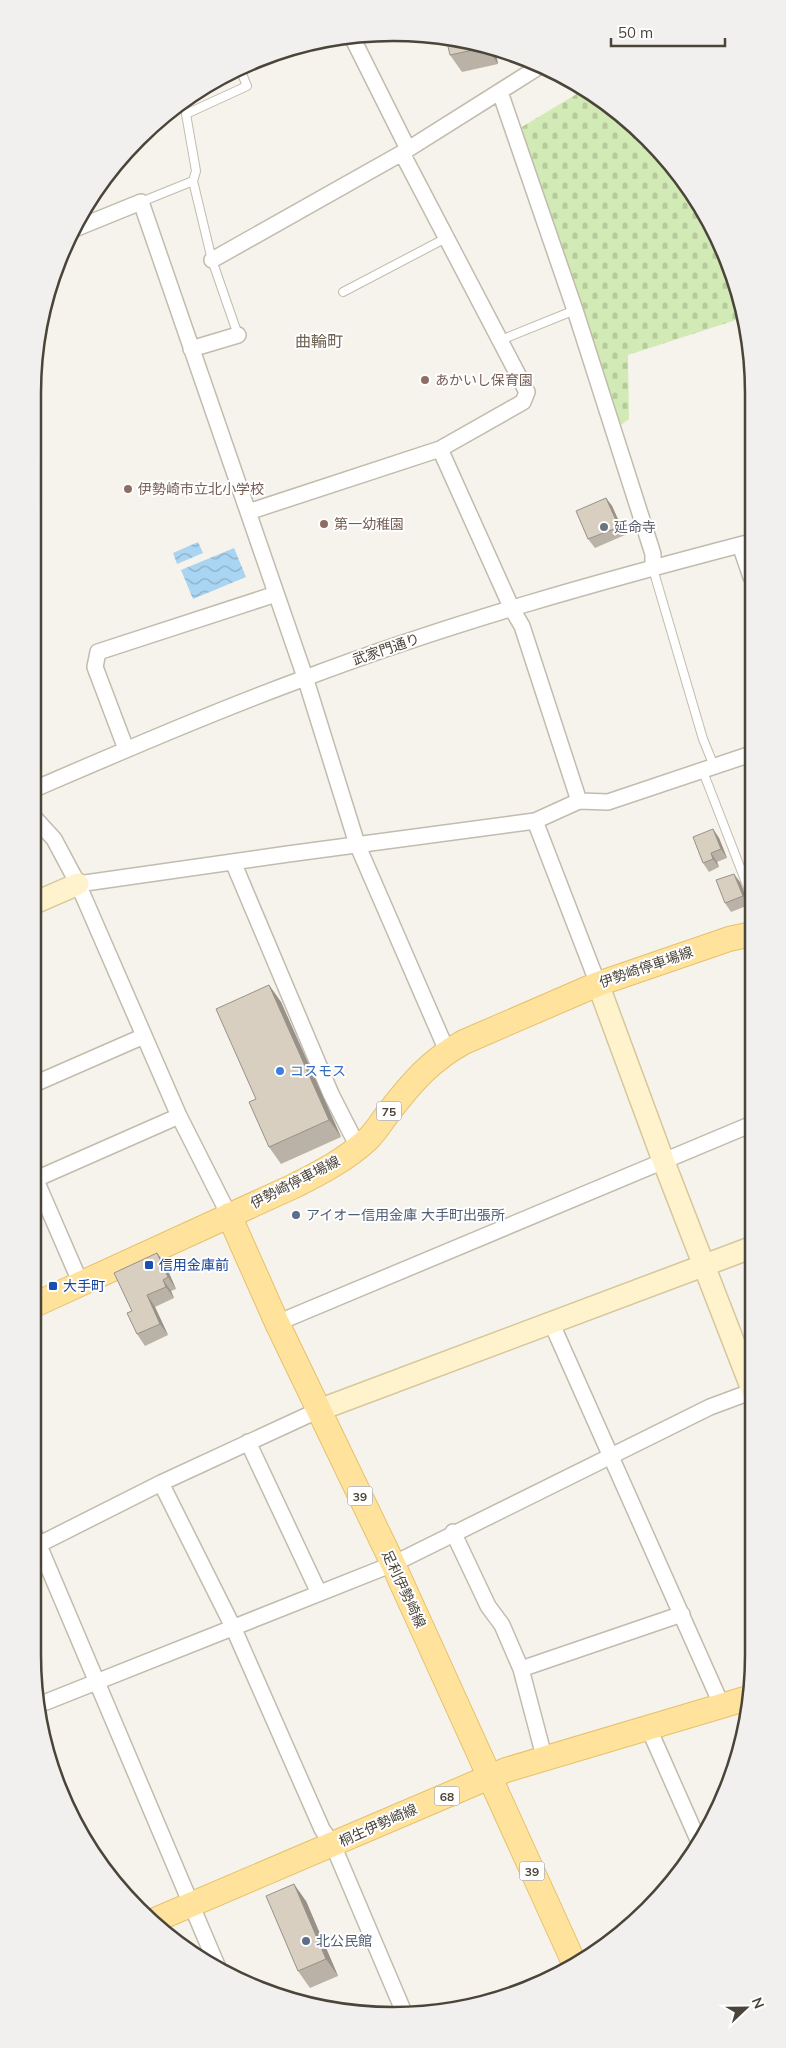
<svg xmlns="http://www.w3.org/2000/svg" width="786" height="2048" font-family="Mulish,'Noto Sans JP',sans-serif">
  <defs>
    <pattern id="cemetery-stones" width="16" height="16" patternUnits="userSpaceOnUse" patternTransform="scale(1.25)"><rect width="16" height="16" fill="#d2eab5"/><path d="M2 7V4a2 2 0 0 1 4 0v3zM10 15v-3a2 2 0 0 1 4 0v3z" fill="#b6ca9c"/></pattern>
    <pattern id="water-waves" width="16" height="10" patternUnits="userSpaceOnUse" patternTransform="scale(1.25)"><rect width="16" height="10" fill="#a9d4f2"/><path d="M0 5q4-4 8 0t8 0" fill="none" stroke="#8caec5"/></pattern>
  </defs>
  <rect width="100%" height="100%" fill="#f6f3ec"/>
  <!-- cemetery -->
  <path fill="url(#cemetery-stones)" d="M585,89L593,93L664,156L716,234L742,318L628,355L629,419L618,427L520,128Z"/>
  <!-- water -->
  <path fill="url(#water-waves)" d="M198,542L203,553L177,564L173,553Z
    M234,548L246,577L193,599L181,570Z"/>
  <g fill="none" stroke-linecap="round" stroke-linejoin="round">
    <defs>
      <path id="lane" d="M193,181L212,260L238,335
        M141,202L193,181L196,171L186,114L247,86L240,69
        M343,292L446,238
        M501,340L575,310
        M653,569L703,739L714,766
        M702,769L752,898"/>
      <path id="street" d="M351,35L408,149
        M500,92L575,310L653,554V569
        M72,230L141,202L305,677L357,844L447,1051
        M212,260L402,153L537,68
        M191,349L238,335
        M440,449L512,609L522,626L579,801
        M248,512L440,449L523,402L527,392L402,153
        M740,545L751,577
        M126,749L95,667L98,652L276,594
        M32,790C123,751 213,712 305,678C450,623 601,581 751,542
        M32,815L54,839L78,884L179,1116L229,1215
        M535,821L598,984
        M233,862L331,1094L358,1147
        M78,884L288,854L535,821L579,801L608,802L751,754
        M32,1085L144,1036
        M32,1171L81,1284
        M36,1179L179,1116
        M551,1322L722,1706
        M277,1323L752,1124
        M248,1442L319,1593
        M161,1483L233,1627L322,1829L333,1845L403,2010
        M32,1529L219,1970
        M453,1532L488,1606L502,1625L521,1669L545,1760
        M32,1548L161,1483L319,1410
        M521,1669L682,1614
        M41,1704L393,1564L710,1407L753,1391
        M649,1729L699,1842"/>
      <path id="secondary" d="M32,904L78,884
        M598,984L663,1160L753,1392
        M319,1410L753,1247"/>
      <path id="primary" d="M229,1215L277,1323L393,1564L575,1965
        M32,1306L294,1186C320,1173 347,1159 368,1139C376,1131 382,1121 389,1112C412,1082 431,1060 464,1042L598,984L729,939L752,934
        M155,1920L506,1770L748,1698"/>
    </defs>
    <!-- lane casing -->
    <use href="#lane" stroke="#c2bbae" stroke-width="10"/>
    <!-- street casing -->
    <use href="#street" stroke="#c2bbae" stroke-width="18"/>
    <!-- secondary casing -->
    <use href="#secondary" stroke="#d6c79b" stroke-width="24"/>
    <!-- primary casing -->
    <use href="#primary" stroke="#e6c16a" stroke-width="26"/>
    <!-- lane -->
    <use href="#lane" stroke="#fff" stroke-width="8"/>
    <!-- street -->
    <use href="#street" stroke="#fff" stroke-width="15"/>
    <!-- secondary -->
    <use href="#secondary" stroke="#fff3cd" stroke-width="21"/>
    <!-- primary -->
    <use href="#primary" stroke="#ffe39c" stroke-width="24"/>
  </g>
  <!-- wall -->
  <path fill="#bab2a6" d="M487,45L495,49L498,64L462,72L450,55Z
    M606,498L612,506L625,535L595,548L588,539Z
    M713,829L719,838L727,858L717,862L719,867L709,872L703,863Z
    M740,882L749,905L731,912L725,903Z
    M269,985L281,1002L341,1137L281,1164L269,1147L256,1099Z
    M157,1253L165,1264L176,1289L171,1291L174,1298L155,1307L168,1335L145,1346L137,1334L132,1311Z
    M306,1901L338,1976L310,1988L298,1971Z"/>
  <!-- shaded-wall -->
  <path fill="#979187" d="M486,45L495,49L498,64L487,47Z
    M606,498L612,506L625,535L619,527Z
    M713,829L719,838L727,858L721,849Z
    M711,853L717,862L719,867L713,859Z
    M734,874L740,882L749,905L743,896Z
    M269,985L281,1002L341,1137L329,1120Z
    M157,1253L165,1264L176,1289L168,1277Z
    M163,1280L171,1291L174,1298L166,1287Z
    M147,1295L155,1307L168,1335L160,1324Z
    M294,1884L306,1901L338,1976L326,1959Z"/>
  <!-- building -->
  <path fill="#d8cfc1" stroke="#979187" d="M446,38L486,45L487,47L450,55Z
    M606,498L619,527L588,539L576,511Z
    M713,829L721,849L711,853L713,859L703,863L693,837Z
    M752,855V872L746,857Z
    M734,874L743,896L725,903L716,880Z
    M269,985L329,1120L269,1147L249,1102L256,1099L216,1009Z
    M157,1253L168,1277L163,1280L166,1287L147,1295L160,1324L137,1334L127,1313L132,1311L114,1273Z
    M294,1884L326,1959L298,1971L266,1896Z"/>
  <!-- markers -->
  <g fill="#8d6e63" stroke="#fff" stroke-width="2">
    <circle cx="425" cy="380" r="5"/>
    <circle cx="128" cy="489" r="5"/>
    <circle cx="324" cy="524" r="5"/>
  </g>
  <circle fill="#6b7280" stroke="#fff" stroke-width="2" cx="604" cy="527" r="5"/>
  <circle fill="#3f7fe0" stroke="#fff" stroke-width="2" cx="280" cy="1071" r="5"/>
  <g fill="#5c6f8a" stroke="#fff" stroke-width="2">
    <circle cx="296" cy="1215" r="5"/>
    <circle cx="306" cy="1941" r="5"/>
  </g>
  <g fill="#1a4fb4" stroke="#fff" stroke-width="2">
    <rect x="144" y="1260" width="10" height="10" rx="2.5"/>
    <rect x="48" y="1281" width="10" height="10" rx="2.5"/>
  </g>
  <g text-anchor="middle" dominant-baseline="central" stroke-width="4" stroke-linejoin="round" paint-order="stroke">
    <!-- shield labels -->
    <g fill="#fff" stroke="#817c74" stroke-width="1">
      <rect x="376.5" y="1101.5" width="25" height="19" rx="4"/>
      <rect x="347.5" y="1486.5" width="25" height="19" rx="4"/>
      <rect x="434.5" y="1786.5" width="25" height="19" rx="4"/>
      <rect x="519.5" y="1861.5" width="25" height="19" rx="4"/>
    </g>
    <g font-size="12" font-weight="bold" fill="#4b4439">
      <text x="389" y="1111">75</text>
      <text x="360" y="1496">39</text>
      <text x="447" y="1796">68</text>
      <text x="532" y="1871">39</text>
    </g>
    <!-- education labels -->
    <g font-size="14" fill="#785e54" stroke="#fff" text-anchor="start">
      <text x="435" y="380">あかいし保育園</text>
      <text x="138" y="489">伊勢崎市立北小学校</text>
      <text x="334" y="524">第一幼稚園</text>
    </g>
    <!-- worship labels -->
    <g font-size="14" fill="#5b616d" stroke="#fff" text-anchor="start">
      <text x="614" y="527">延命寺</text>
    </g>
    <!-- street labels -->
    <g font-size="14" fill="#4b4439" stroke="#fff">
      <text transform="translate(386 649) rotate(-19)">武家門通り</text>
      <text transform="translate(646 967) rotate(-19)">伊勢崎停車場線</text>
      <text transform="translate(295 1182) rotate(-27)">伊勢崎停車場線</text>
      <text transform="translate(404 1589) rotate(65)">足利伊勢崎線</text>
      <text transform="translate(378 1825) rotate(-24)">桐生伊勢崎線</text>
    </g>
    <!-- shop labels -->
    <g font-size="14" fill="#366cbe" stroke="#fff" text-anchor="start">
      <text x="290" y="1071">コスモス</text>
    </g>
    <!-- service labels -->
    <g font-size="14" fill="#4e5e75" stroke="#fff" text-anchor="start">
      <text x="306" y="1215">アイオー信用金庫 大手町出張所</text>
      <text x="316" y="1941">北公民館</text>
    </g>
    <!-- transit labels -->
    <g font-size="14" fill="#164399" stroke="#fff" text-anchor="start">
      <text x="159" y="1265">信用金庫前</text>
      <text x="63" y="1286">大手町</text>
    </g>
    <!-- quarter labels -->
    <g font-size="16" fill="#6e6250" stroke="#fff">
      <text x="319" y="341">曲輪町</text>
    </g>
  </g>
  <!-- crop -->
  <path d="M0 0H786V2048H0ZM393 41H393A352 352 0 0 1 745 393V1655A352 352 0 0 1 393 2007H393A352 352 0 0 1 41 1655V393A352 352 0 0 1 393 41Z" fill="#f1f0ef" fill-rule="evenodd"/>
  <path fill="none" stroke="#4b4439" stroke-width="2.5" d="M393 41H393A352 352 0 0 1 745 393V1655A352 352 0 0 1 393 2007H393A352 352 0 0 1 41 1655V393A352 352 0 0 1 393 41Z"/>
  <!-- north arrow -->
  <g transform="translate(746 2008) rotate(68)" stroke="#ffffff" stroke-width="4" paint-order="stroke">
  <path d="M0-4L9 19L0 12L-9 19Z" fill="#4b4439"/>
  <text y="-8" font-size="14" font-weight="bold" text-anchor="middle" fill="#4b4439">N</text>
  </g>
  <!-- scale -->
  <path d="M611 38v8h114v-8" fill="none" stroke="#4b4439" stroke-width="2.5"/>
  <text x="618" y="38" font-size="15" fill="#4b4439" stroke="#ffffff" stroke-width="4" paint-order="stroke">50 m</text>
</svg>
